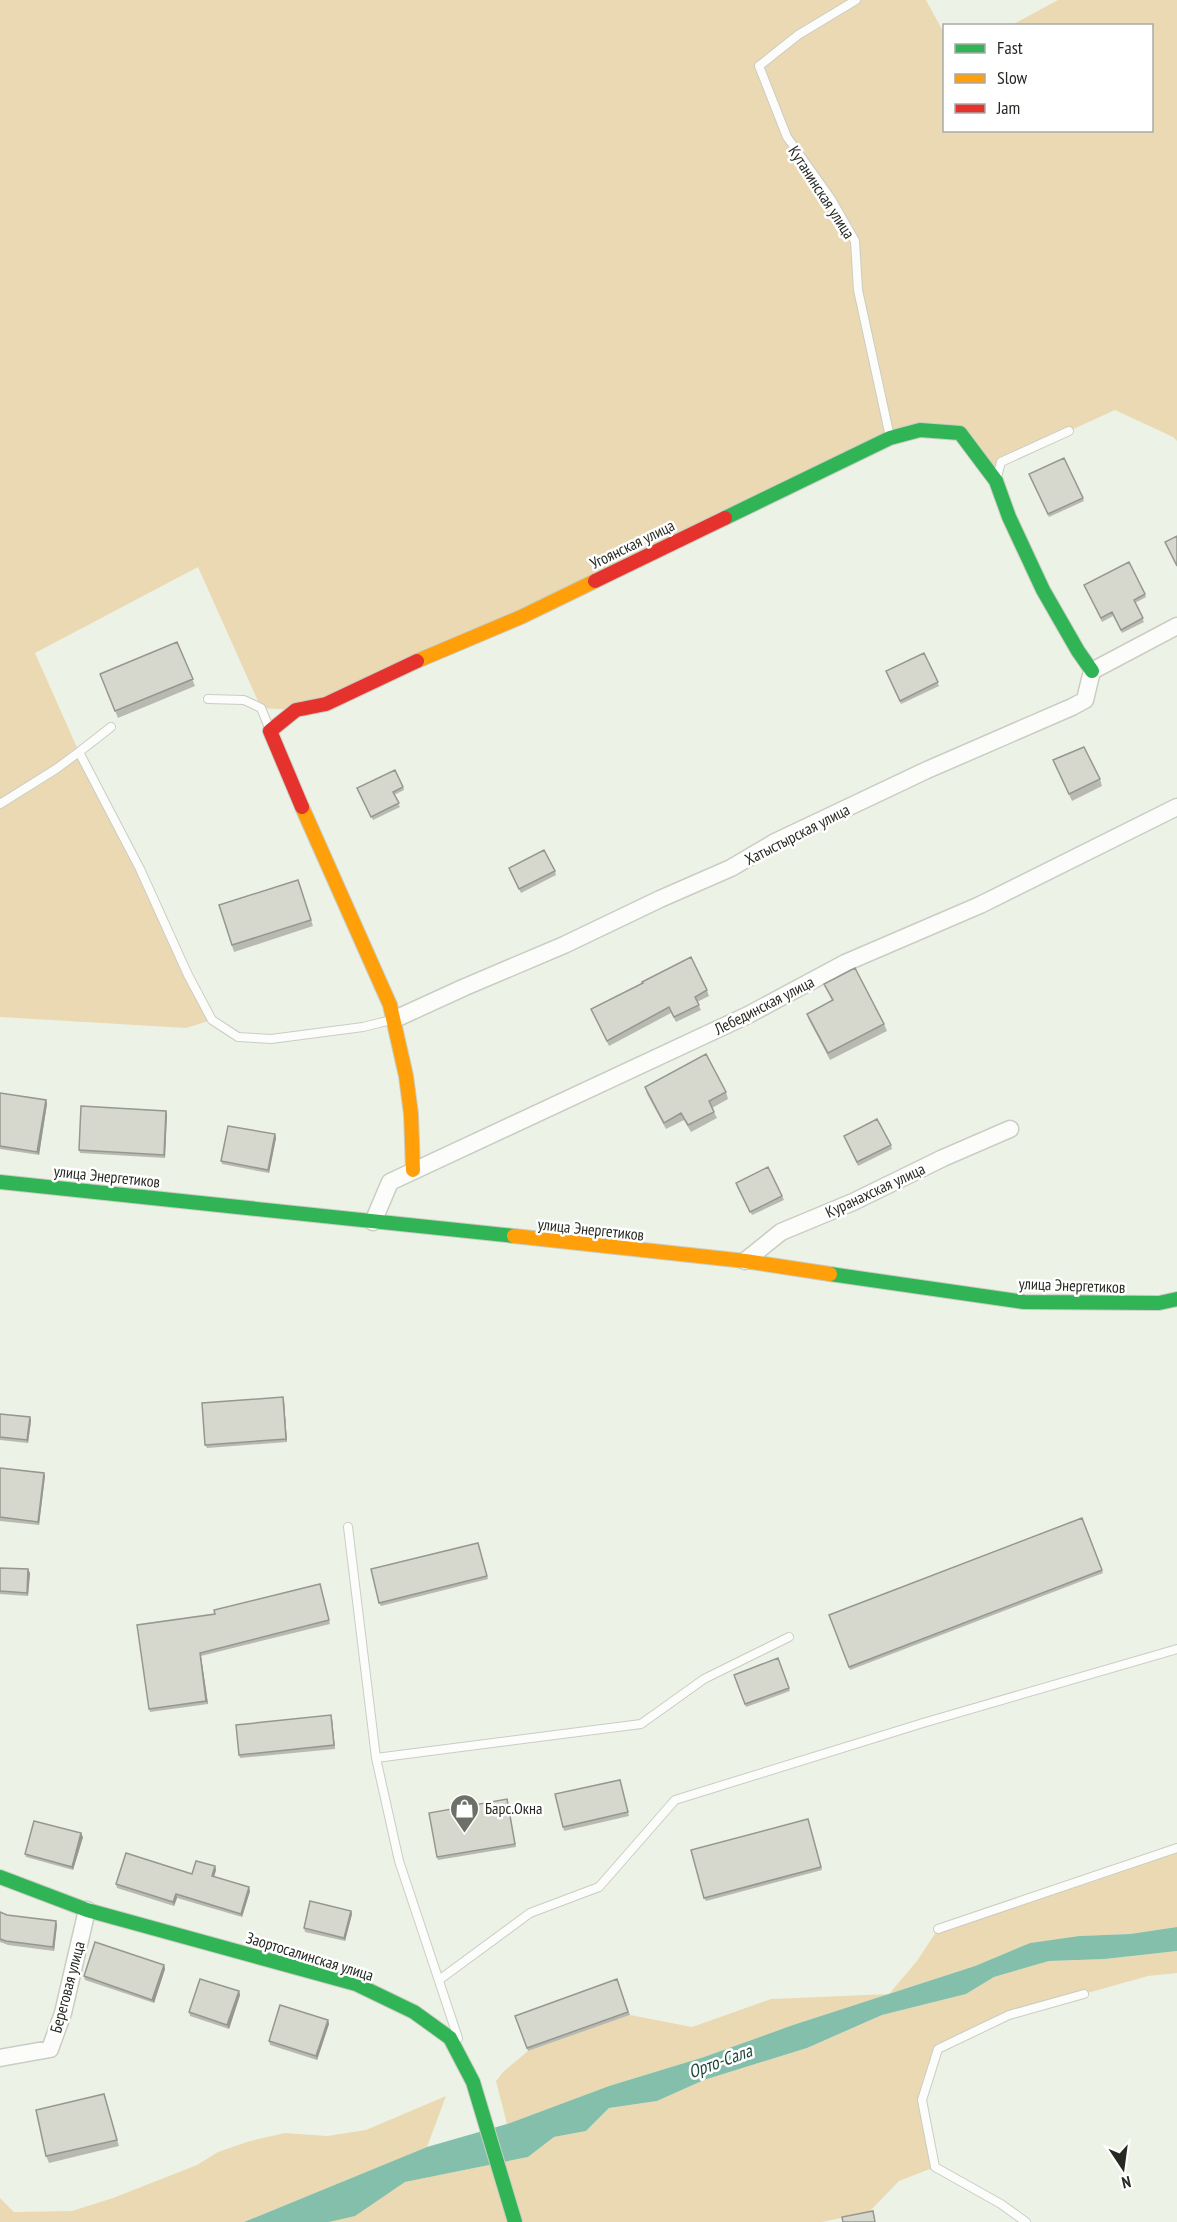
<svg xmlns="http://www.w3.org/2000/svg" width="1177" height="2222" font-family="'PT Sans Narrow',sans-serif">
  <rect width="100%" height="100%" fill="#edf2e6"/>
  <!-- green -->
  <path fill="#ebd9b4" d="M0,0H926L944,33V130H1152V26L1012,25L1058,0H1177V441L1173,437L1115,410L1001,462L996,481L960,433L920,430L296,710L261,708L198,567L35,653L79,752L212,1020L186,1028L0,1017Z
    M1177,1848V1927L1130,1934L1079,1936L1030,1943L975,1966L793,2025L704,2057L609,2086L507,2124L496,2081L503,2072L528,2051L630,2015L692,2027L771,1999L889,1994L917,1961L938,1929Z
    M1177,1951V1973L1148,1976L1009,2015L938,2049L922,2100L935,2167L899,2181L869,2212L822,2222H329L355,2215L405,2182L528,2157L554,2137L586,2131L609,2108L657,2101L704,2080L807,2048L882,2015L966,1994L994,1977L1049,1961L1105,1959Z
    M446,2096L427,2147L244,2222H0V2198L14,2212L72,2211L113,2198L197,2165L218,2152L250,2141L285,2133L327,2136L366,2130Z"/>
  <!-- water -->
  <path fill="#84bfac" d="M1177,1927V1951L1105,1959L1049,1961L994,1977L966,1994L882,2015L807,2048L704,2080L657,2101L609,2108L586,2131L554,2137L528,2157L405,2182L355,2216L329,2222H244L427,2147L507,2124L609,2086L704,2057L793,2025L975,1966L1030,1943L1079,1936L1130,1934Z"/>
  <g fill="none" stroke-linecap="round" stroke-linejoin="round">
    <defs>
      <path id="lane" d="M856,0L798,35L759,66L787,137L831,199L855,241L858,290L890,437
        M997,477L1001,462L1069,431
        M208,699L244,700L261,708L270,730
        M111,727L79,752L140,869L188,975L212,1020L238,1037L271,1039L363,1027L395,1019
        M0,804L56,769L79,752
        M348,1527L376,1758L399,1861L458,2038
        M376,1758L641,1724L704,1679L789,1637
        M938,1929L1177,1848
        M439,1980L530,1913L599,1887L675,1800L923,1723L1177,1649
        M1026,2222L1001,2204L935,2167L922,2100L938,2049L1009,2015L1084,1994"/>
      <path id="street" d="M395,1019L465,987L564,945L660,899L731,868L775,842L927,770L1072,707L1085,700L1092,671L1177,626
        M373,1222L390,1182L748,1015L845,963L980,905L1177,807
        M745,1261L781,1232L853,1202L943,1158L1010,1129
        M0,2058L50,2049L63,2013L87,1910"/>
      <path id="fast" d="M725,518L890,438L920,430L960,433L996,481L1009,517L1043,590L1078,651L1092,671
        M0,1182L514,1236
        M830,1274L1024,1302L1159,1303L1177,1299
        M0,1877L87,1910L356,1984L414,2012L450,2038L473,2082L515,2222"/>
      <path id="slow" d="M417,661L521,617L595,581
        M302,807L390,1005L406,1076L411,1114L413,1170
        M514,1236L745,1261L830,1274"/>
      <path id="jam" d="M595,581L725,518
        M302,807L270,731L296,710L326,704L417,661"/>
    </defs>
    <!-- lane casing -->
    <use href="#lane" stroke="#c9cdc3" stroke-width="10"/>
    <!-- street casing -->
    <use href="#street" stroke="#c9cdc3" stroke-width="19"/>
    <!-- fast casing -->
    <use href="#fast" stroke="#c9cdc3" stroke-width="16"/>
    <!-- slow casing -->
    <use href="#slow" stroke="#c9cdc3" stroke-width="16"/>
    <!-- jam casing -->
    <use href="#jam" stroke="#c9cdc3" stroke-width="16"/>
    <!-- lane -->
    <use href="#lane" stroke="#fcfdfb" stroke-width="8"/>
    <!-- street -->
    <use href="#street" stroke="#fcfdfb" stroke-width="16"/>
    <!-- fast -->
    <use href="#fast" stroke="#30b455" stroke-width="14"/>
    <!-- slow -->
    <use href="#slow" stroke="#ff9f0a" stroke-width="14"/>
    <!-- jam -->
    <use href="#jam" stroke="#e5322d" stroke-width="14"/>
  </g>
  <!-- wall -->
  <path fill="#b8bab1" d="M1064,458L1084,501L1049,517L1029,474Z
    M1084,585L1145,594L1146,597L1135,603L1144,622L1122,633L1113,616L1102,622Z
    M177,642L195,686L118,718L100,674Z
    M924,653L939,686L901,704L886,671Z
    M1053,760L1100,779L1102,786L1072,801Z
    M403,787L404,790L394,795L400,807L373,820L359,792Z
    M555,871L556,875L521,893L510,872Z
    M298,880L313,926L234,952L219,905Z
    M824,984L884,1024L887,1031L830,1060L809,1020L807,1014L832,1001Z
    M707,990L709,996L697,1002L701,1010L676,1022L671,1013L609,1046L591,1009Z
    M645,1087L726,1092L728,1099L712,1108L717,1118L691,1132L684,1120L666,1129L647,1094Z
    M0,1096L46,1100L47,1104L39,1155L0,1149Z
    M167,1114L165,1158L80,1153L79,1150Z
    M275,1134L276,1138L269,1173L222,1164L221,1161Z
    M845,1139L891,1145L892,1149L858,1166Z
    M737,1187L782,1196L784,1200L752,1215Z
    M283,1397L284,1400L287,1442L207,1448L205,1445Z
    M0,1414L30,1417L31,1421L28,1443L0,1440Z
    M0,1468L45,1476L39,1525L0,1521Z
    M1082,1518L1103,1573L850,1670L829,1615Z
    M478,1543L488,1579L381,1606L379,1603Z
    M0,1568L30,1573L28,1596L0,1594Z
    M320,1584L330,1624L201,1656L208,1704L150,1712L149,1709L215,1614Z
    M734,1675L789,1688L790,1691L746,1707Z
    M331,1715L332,1719L335,1749L240,1758L239,1755Z
    M620,1780L629,1816L564,1831L563,1827Z
    M507,1799L516,1847L438,1860L437,1857Z
    M808,1819L822,1870L706,1901L704,1898Z
    M83,1837L73,1870L26,1857L25,1854Z
    M215,1866L216,1870L214,1877L250,1891L242,1917L177,1898L174,1906L117,1888L116,1884L192,1874Z
    M351,1911L352,1914L345,1941L305,1932L304,1928Z
    M0,1912L7,1915L57,1925L54,1951L8,1945L0,1942Z
    M164,1965L165,1969L154,2003L85,1980L84,1976Z
    M617,1979L630,2015L528,2051L515,2016Z
    M239,1991L240,1995L229,2029L190,2016L189,2012Z
    M328,2020L329,2024L317,2060L270,2045L269,2041Z
    M104,2094L119,2146L49,2163L46,2156Z"/>
  <!-- shaded-wall -->
  <path fill="#969790" d="M46,1100L47,1104L39,1155L37,1152Z
    M166,1111L167,1114L165,1158L164,1155Z
    M275,1134L276,1138L269,1173L268,1170Z
    M283,1397L284,1400L287,1442L286,1439Z
    M30,1417L31,1421L28,1443L27,1440Z
    M44,1473L45,1476L39,1525L38,1522Z
    M28,1569L30,1573L28,1596L27,1593Z
    M200,1653L201,1656L208,1704L206,1701Z
    M331,1715L332,1719L335,1749L334,1745Z
    M81,1833L83,1837L73,1870L72,1867Z
    M215,1866L216,1870L213,1880L212,1876Z
    M249,1887L250,1891L242,1917L241,1914Z
    M176,1894L177,1898L174,1906L173,1902Z
    M351,1911L352,1914L345,1941L344,1938Z
    M56,1921L57,1925L54,1951L53,1947Z
    M164,1965L165,1969L154,2003L152,2000Z
    M239,1991L240,1995L229,2029L227,2025Z
    M328,2020L329,2024L317,2060L316,2056Z"/>
  <!-- building -->
  <path fill="#d6d8ce" stroke="#969790" stroke-width="1.5" d="M1064,458L1083,498L1048,514L1029,474Z
    M1177,536V566L1165,542Z
    M1129,562L1145,594L1134,600L1143,618L1121,630L1112,612L1101,618L1084,585Z
    M177,642L193,679L115,711L100,674Z
    M924,653L938,682L900,701L886,671Z
    M1084,747L1100,779L1069,794L1053,760Z
    M395,770L403,787L393,792L399,803L371,817L357,788Z
    M544,850L555,871L519,889L509,868Z
    M298,880L311,920L232,945L219,905Z
    M691,957L707,990L695,997L699,1005L674,1017L669,1007L607,1041L591,1009L643,983L642,982Z
    M855,968L884,1024L828,1053L807,1014L833,1000L824,984Z
    M706,1054L726,1092L709,1101L714,1112L688,1125L681,1113L664,1123L645,1087Z
    M0,1093L46,1100L37,1152L0,1146Z
    M81,1106L166,1111L164,1155L79,1150Z
    M877,1119L891,1145L857,1162L844,1136Z
    M228,1126L275,1134L268,1170L221,1161Z
    M768,1167L782,1196L750,1212L736,1183Z
    M283,1397L286,1439L205,1445L202,1403Z
    M0,1414L30,1417L27,1440L0,1437Z
    M0,1468L44,1473L38,1522L0,1517Z
    M1082,1518L1102,1570L849,1667L829,1615Z
    M478,1543L487,1576L379,1603L371,1569Z
    M0,1568L28,1569L27,1593L0,1591Z
    M320,1584L329,1620L200,1653L206,1701L149,1709L137,1625L215,1614L214,1610Z
    M778,1658L789,1688L745,1704L734,1675Z
    M331,1715L334,1745L239,1755L236,1725Z
    M620,1780L628,1812L563,1827L555,1794Z
    M507,1799L515,1844L437,1857L429,1813Z
    M808,1819L821,1867L704,1898L691,1850Z
    M34,1821L81,1833L72,1867L25,1854Z
    M126,1853L192,1874L196,1861L215,1866L212,1876L249,1887L241,1914L176,1894L173,1902L116,1884Z
    M310,1901L351,1911L344,1938L304,1928Z
    M0,1912L7,1915L56,1921L53,1947L6,1941L0,1939Z
    M95,1942L164,1965L152,2000L84,1976Z
    M200,1979L239,1991L227,2025L189,2012Z
    M617,1979L628,2012L527,2048L515,2016Z
    M280,2005L328,2020L316,2056L269,2041Z
    M104,2094L117,2140L46,2156L36,2110Z
    M873,2211L875,2222H843L842,2217Z"/>
  <!-- icons -->
  <defs>
    <symbol id="shop-pin" viewBox="-11 -11 22 30"><path d="M0 17L-7.5 6A9.5 9.5 0 1 1 7.5 6Z" fill="#6c7067" stroke="#fff"/><path d="M-5-2.5h2.3a2.7 3.5 0 0 1 5.4 0H5L5.5 6h-11ZM-1.5-2.5h3a1.5 2.3 0 0 0-3 0Z" fill="#fff"/></symbol>
  </defs>
  <g fill-rule="evenodd">
    <use href="#shop-pin" x="448" y="1792" width="33" height="45"/>
  </g>
  <g text-anchor="middle" dominant-baseline="central" stroke-width="5" stroke-linejoin="round" paint-order="stroke">
    <!-- street labels -->
    <g font-size="16" fill="#272a22" stroke="#fff">
      <text transform="translate(822 192) rotate(57)">Кутанинская улица</text>
      <text transform="translate(632 544) rotate(-26)">Угоянская улица</text>
      <text transform="translate(797 834) rotate(-27)">Хатыстырская улица</text>
      <text transform="translate(764 1005) rotate(-27)">Лебединская улица</text>
      <text transform="translate(107 1176) rotate(6)">улица Энергетиков</text>
      <text transform="translate(875 1190) rotate(-25)">Куранахская улица</text>
      <text transform="translate(591 1229) rotate(6)">улица Энергетиков</text>
      <text transform="translate(1072 1285) rotate(2)">улица Энергетиков</text>
      <text transform="translate(310 1956) rotate(17)">Заортосалинская улица</text>
      <text transform="translate(67 1987) rotate(-75)">Береговая улица</text>
    </g>
    <!-- poi labels -->
    <g font-size="16" fill="#272a22" stroke="#fff" text-anchor="start">
      <text x="485" y="1808">Барс.Окна</text>
    </g>
    <!-- water labels -->
    <g font-size="18" font-style="italic" fill="#1f453a" stroke="#fff">
      <text transform="translate(720 2061) rotate(-20)">Орто-Сала</text>
    </g>
  </g>
  <!-- legend -->
  <rect x="943" y="24" width="210" height="108" fill="#ffffff" stroke="#a9aaa7" stroke-width="1.5"/>
  <rect x="955" y="44" width="30" height="9" fill="#30b455" stroke="#a9aaa7" stroke-width="1.5"/>
  <text x="997" y="54" font-size="18" fill="#272a22">Fast</text>
  <rect x="955" y="74" width="30" height="9" fill="#ff9f0a" stroke="#a9aaa7" stroke-width="1.5"/>
  <text x="997" y="84" font-size="18" fill="#272a22">Slow</text>
  <rect x="955" y="104" width="30" height="9" fill="#e5322d" stroke="#a9aaa7" stroke-width="1.5"/>
  <text x="997" y="114" font-size="18" fill="#272a22">Jam</text>
  <!-- north arrow -->
  <g transform="translate(1123 2168) rotate(167)" stroke="#ffffff" stroke-width="4.5" paint-order="stroke">
  <path d="M0-4.5L10 22L0 15L-10 22Z" fill="#272a22"/>
  <text y="-9" font-size="16" font-weight="bold" text-anchor="middle" fill="#272a22">N</text>
  </g>
</svg>
